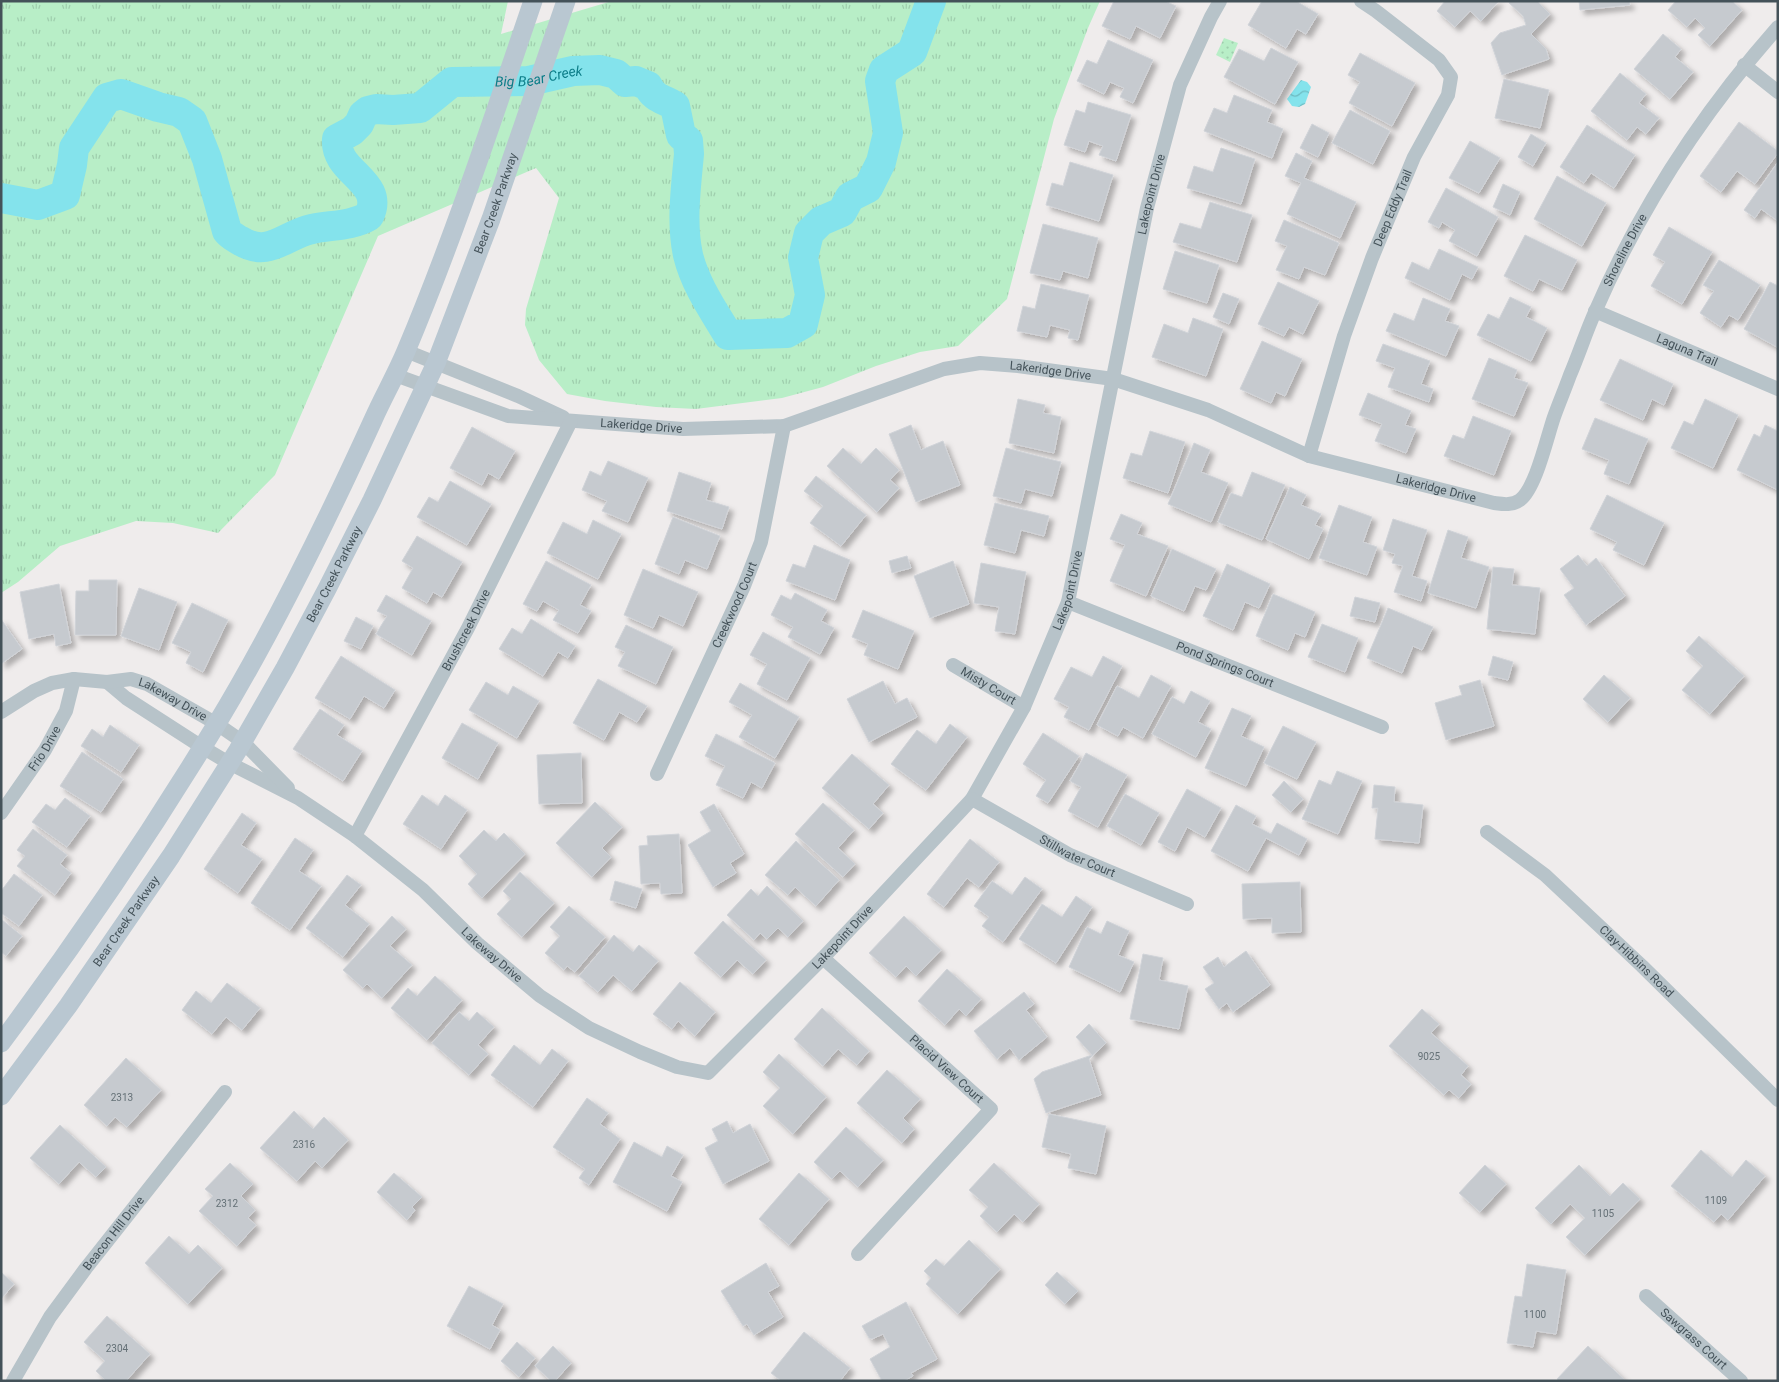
<svg xmlns="http://www.w3.org/2000/svg" width="1779" height="1382" font-family="Roboto,sans-serif">
  <defs>
    <pattern id="grass-tufts" width="24" height="20" patternUnits="userSpaceOnUse" patternTransform="scale(1.25)"><rect width="24" height="20" fill="#b8eec7"/><path d="M3 7l-1-3M5 7V3M7 7l1-3M15 17l-1-3M17 17v-4M19 17l1-3" fill="none" stroke="#9fcead"/></pattern>
    <pattern id="park-dots" width="8" height="8" patternUnits="userSpaceOnUse" patternTransform="scale(1.25)"><rect width="8" height="8" fill="#b8eec7"/><path d="M2 2h.1M6 6h.1" fill="none" stroke="#9fcead" stroke-width="1.8" stroke-linecap="round"/></pattern>
    <pattern id="water-waves" width="16" height="10" patternUnits="userSpaceOnUse" patternTransform="scale(1.25)"><rect width="16" height="10" fill="#84e3ec"/><path d="M0 5q4-4 8 0t8 0" fill="none" stroke="#6ebbc2"/></pattern>
    <filter id="shadow"><feDropShadow dx="4.5" dy="4.5" stdDeviation="2.5" flood-color="#0004"/></filter>
  </defs>
  <rect width="100%" height="100%" fill="#efecec"/>
  <!-- grass -->
  <path fill="url(#grass-tufts)" d="M1,1H508L501,34L612,1H1100L1088,28L1054,119L1007,299L958,346L920,352L876,366L823,387L782,398L696,409L656,407L605,401L567,394L539,360L525,325L526,309L559,198L536,168L378,236L275,475L218,533L173,523L136,521L60,546L18,582L1,593Z"/>
  <!-- park -->
  <path fill="url(#park-dots)" d="M1224,38L1238,43L1230,62L1216,55Z"/>
  <!-- water -->
  <path fill="url(#water-waves)" d="M1301,80L1307,82L1311,87L1305,104L1299,107L1292,106L1287,99Z"/>
  <g fill="none" stroke-linecap="round" stroke-linejoin="round">
    <!-- river -->
    <path stroke="#84e3ec" stroke-width="30" id="s1" d="M1,198L38,205L65,195L72,165L74,148L107,98L121,94L158,107L179,112L192,121L207,159L227,231C230,235 234,237 239,240C269,259 284,235 312,229C331,225 352,226 369,216C386,181 334,173 337,139L352,131L359,124L363,115L368,111L376,109L393,110L420,108L452,82L529,81L573,71L600,70L616,74L625,82L636,81L648,86C654,99 664,99 675,106L681,135L688,141L689,154C686,187 681,223 688,255C695,284 713,310 728,335L787,333L803,324L810,295L803,258L809,233L821,221L842,212L850,197L868,188L881,162L888,133L880,81L884,70L912,52L931,1"/>
  </g>
  <!-- building -->
  <path fill="#c6cacf" stroke="#d0d3d8" filter="url(#shadow)" d="M1114,1H1165L1176,6L1160,38L1136,26L1130,39L1102,26Z
    M1262,1H1296L1318,14L1306,34L1297,29L1286,48L1248,25Z
    M1445,1H1499L1481,21L1470,11L1455,27L1437,11Z
    M1510,1H1537L1550,14L1531,34L1546,49L1549,59L1502,75L1491,43L1500,33L1526,25L1523,16L1509,3Z
    M1579,1H1629L1630,5L1580,10Z
    M1676,1H1732L1742,10L1710,46L1698,35L1705,28L1695,18L1687,27L1668,10Z
    M1663,34L1681,49L1675,57L1693,72L1670,99L1634,69Z
    M1108,40L1153,60L1133,103L1120,97L1124,88L1110,82L1104,94L1077,81L1087,60L1097,64Z
    M1271,48L1298,62L1275,104L1224,77L1239,49L1264,61Z
    M1360,53L1415,83L1392,126L1349,103L1360,82L1348,75Z
    M1620,73L1646,94L1639,103L1659,118L1646,134L1637,127L1627,140L1591,111Z
    M1504,79L1549,90L1540,128L1495,118Z
    M1234,95L1272,110L1267,122L1283,129L1272,158L1204,131L1214,108L1227,113Z
    M1088,102L1131,115L1116,161L1099,155L1103,146L1089,141L1085,152L1064,145L1076,110L1085,113Z
    M1350,110L1390,131L1373,164L1332,143Z
    M1739,122L1778,151V153L1755,184L1737,171L1721,192L1700,176Z
    M1312,124L1329,133L1318,157L1300,148Z
    M1587,125L1635,155L1614,188L1591,173L1584,183L1560,167Z
    M1531,134L1546,143L1533,166L1518,157Z
    M1470,141L1500,158L1479,193L1449,178Z
    M1221,148L1255,159L1241,204L1187,188L1194,166L1213,172Z
    M1296,153L1312,161L1304,178L1356,202L1340,238L1287,214L1301,183L1285,176Z
    M1070,162L1113,175L1099,221L1046,205L1052,183L1063,186Z
    M1778,162V221L1761,209L1755,218L1744,210Z
    M1557,176L1606,203L1582,246L1534,219Z
    M1503,184L1520,192L1510,215L1493,207Z
    M1446,188L1498,217L1477,256L1449,241L1455,230L1442,222L1439,228L1428,222Z
    M1210,202L1252,215L1237,262L1173,242L1180,223L1201,229Z
    M1284,220L1339,243L1325,275L1304,267L1299,279L1276,270L1287,246L1275,241Z
    M1043,224L1098,238L1088,278L1063,271L1060,280L1030,273Z
    M1669,227L1712,252L1682,304L1651,286L1665,262L1653,255Z
    M1525,235L1577,260L1562,290L1539,279L1533,291L1504,276Z
    M1439,249L1478,267L1472,279L1462,274L1450,300L1405,278L1412,262L1429,270Z
    M1175,251L1219,265L1207,303L1163,289Z
    M1719,260L1760,285L1738,320L1729,315L1721,327L1700,313L1714,291L1703,285Z
    M1278,282L1319,301L1303,334L1289,327L1284,336L1258,324Z
    M1770,282L1778,286L1777,347L1744,329Z
    M1041,284L1089,295L1078,340L1068,338L1070,330L1050,325L1047,337L1017,331L1023,306L1035,309Z
    M1223,293L1239,299L1229,324L1213,317Z
    M1510,297L1531,307L1526,317L1547,328L1531,361L1477,335L1488,314L1499,319Z
    M1423,298L1450,309L1445,321L1459,326L1446,356L1386,331L1394,313L1414,321Z
    M1193,318L1223,329L1206,376L1152,357L1164,324L1188,333Z
    M1262,341L1302,359L1285,396L1276,392L1271,403L1240,389Z
    M1383,344L1430,361L1421,384L1433,389L1429,402L1388,387L1395,368L1376,361Z
    M1489,358L1517,370L1514,378L1528,383L1514,416L1472,399Z
    M1620,359L1673,384L1664,405L1652,399L1643,420L1600,400Z
    M1368,393L1411,411L1405,425L1416,429L1406,453L1375,441L1382,424L1359,415Z
    M1018,399L1045,405L1043,413L1061,417L1054,453L1009,443Z
    M1705,399L1738,415L1713,468L1671,448L1684,421L1693,425Z
    M1473,416L1511,431L1494,475L1444,456L1453,435L1464,439Z
    M1595,418L1648,439L1629,484L1604,474L1609,460L1582,449Z
    M911,425L921,450L943,441L960,485L916,502L889,434Z
    M1765,425L1778,431V490L1737,470L1754,434L1760,437Z
    M472,427L515,451L499,479L488,473L482,485L450,468Z
    M1150,431L1185,442L1168,493L1123,478L1131,453L1142,456Z
    M1194,443L1210,450L1201,472L1228,483L1211,522L1168,504Z
    M843,448L861,464L876,448L899,470L890,480L899,488L877,512L827,466Z
    M1006,448L1061,462L1052,496L1025,489L1021,503L993,496Z
    M608,461L648,478L628,522L602,511L607,501L582,490L590,471L601,476Z
    M679,472L711,483L706,500L729,507L722,529L667,511Z
    M1252,472L1285,485L1262,540L1218,522L1231,493L1242,497Z
    M816,476L866,515L841,546L810,523L823,506L804,491Z
    M450,481L491,504L467,545L417,517L429,497L438,502Z
    M1290,487L1306,495L1301,505L1321,514L1315,525L1323,529L1309,559L1266,539Z
    M1607,495L1664,523L1644,565L1613,550L1617,542L1590,529Z
    M995,503L1049,516L1044,536L1021,530L1015,553L984,545Z
    M1339,505L1372,517L1363,542L1377,547L1367,575L1319,558Z
    M1121,514L1142,523L1137,534L1168,546L1146,596L1110,581L1125,545L1110,539Z
    M673,517L720,536L707,569L685,560L679,574L655,564Z
    M1393,519L1427,530L1412,576L1427,581L1421,601L1394,592L1403,566L1392,563L1395,554L1383,550Z
    M593,520L621,534L598,579L547,553L563,522L587,534Z
    M1448,530L1468,537L1461,558L1489,567L1476,608L1428,593Z
    M417,536L462,562L442,597L433,592L427,603L402,588L413,568L402,561Z
    M814,545L850,560L835,600L786,581L793,564L805,568Z
    M1172,549L1216,569L1206,590L1195,586L1184,611L1151,596Z
    M1578,555L1587,566L1596,558L1625,596L1586,625L1564,595L1574,588L1560,569Z
    M907,556L911,568L892,573L889,561Z
    M546,561L591,585L580,605L591,611L578,633L553,620L559,610L543,601L537,611L523,604Z
    M953,561L969,604L930,618L914,576Z
    M981,563L1026,572L1015,634L995,631L999,607L974,603Z
    M1227,564L1270,584L1259,608L1245,602L1233,630L1203,616Z
    M1493,567L1514,569L1512,585L1540,588L1535,634L1487,629Z
    M643,569L698,592L683,626L659,615L653,628L624,615Z
    M89,580H117L116,635H75L76,591H89Z
    M59,584L71,643L56,646L54,634L29,639L20,592Z
    M139,588L177,602L159,650L121,636Z
    M795,593L827,610L821,621L834,628L820,654L788,637L793,627L771,615L781,595L791,600Z
    M1273,594L1315,612L1305,637L1295,633L1288,650L1256,636Z
    M386,595L431,621L412,655L376,634L387,616L377,611Z
    M1355,597L1380,603L1375,622L1350,616Z
    M192,603L228,620L203,672L186,663L191,652L172,643Z
    M1388,608L1433,627L1422,650L1413,646L1402,673L1367,658Z
    M863,610L914,631L898,669L864,655L868,644L852,637Z
    M356,617L373,626L361,649L344,641Z
    M1,619L22,649L1,664Z
    M531,619L575,646L568,658L558,652L543,676L499,649L512,628L522,634Z
    M1322,624L1358,638L1345,672L1308,657Z
    M626,625L673,647L656,684L618,666L625,652L615,647Z
    M763,632L810,658L787,700L757,684L767,664L750,655Z
    M1699,636L1744,676L1710,714L1682,690L1703,666L1686,651Z
    M341,656L395,690L384,708L364,696L350,719L315,698Z
    M1103,656L1122,666L1089,730L1064,717L1069,707L1054,699L1071,667L1092,677Z
    M1493,656L1513,662L1508,680L1488,675Z
    M1151,675L1171,686L1143,738L1123,727L1118,736L1097,725L1117,686L1139,698Z
    M1604,675L1630,698L1608,722L1583,699Z
    M598,679L647,706L637,722L619,712L604,740L573,723Z
    M1480,680L1494,726L1446,740L1435,703L1462,695L1459,686Z
    M883,681L895,704L907,698L917,717L869,742L847,699Z
    M486,682L508,695L513,686L539,701L517,738L469,710Z
    M740,683L799,717L775,758L739,737L752,715L729,702Z
    M1191,691L1210,701L1198,722L1211,729L1196,757L1152,734L1172,697L1184,704Z
    M1232,708L1251,716L1241,736L1264,747L1246,786L1205,768Z
    M320,709L344,725L337,735L362,751L343,781L293,749Z
    M462,723L498,743L478,779L442,758Z
    M950,724L967,737L926,790L891,764L917,730L936,744Z
    M110,725L139,745L121,772L81,746L92,729L103,737Z
    M1283,726L1316,742L1297,779L1264,763Z
    M1043,733L1079,756L1048,803L1036,796L1046,780L1023,764Z
    M716,734L775,763L762,788L751,782L743,798L716,785L725,766L705,756Z
    M82,752L123,779L101,812L60,786Z
    M581,753L582,803L539,804L537,755Z
    M1086,753L1127,775L1098,827L1068,811L1081,787L1070,781Z
    M852,754L889,785L873,804L883,813L869,829L822,788Z
    M1337,771L1362,781L1338,834L1302,819L1319,780L1331,785Z
    M1284,781L1303,799L1291,812L1272,795Z
    M1374,785L1395,787L1394,802L1423,805L1419,843L1375,839L1378,808H1372Z
    M1187,789L1221,808L1205,837L1187,827L1175,851L1158,842Z
    M1125,794L1159,813L1141,845L1107,826Z
    M422,795L438,806L445,795L467,810L441,849L403,824Z
    M65,798L90,816L67,847L32,822L46,804L55,810Z
    M595,802L622,827L602,848L611,857L592,877L556,843Z
    M823,803L854,830L838,848L855,864L843,877L795,834Z
    M714,804L744,854L730,863L736,873L713,887L688,845L711,831L700,812Z
    M1236,805L1256,816L1252,824L1271,834L1277,823L1307,839L1299,855L1266,838L1248,871L1211,851Z
    M242,813L256,823L241,845L262,859L238,893L204,869Z
    M33,829L67,855L60,864L71,873L55,895L17,866L25,856L17,850Z
    M484,830L496,841L504,833L525,854L482,898L468,884L477,874L459,856Z
    M679,834L682,893L661,894L660,883L641,884L639,846L648,845L647,836Z
    M295,838L313,850L299,871L321,886L290,930L251,903Z
    M970,839L999,862L979,887L967,878L944,907L927,894Z
    M796,841L839,880L816,906L795,887L788,895L765,875Z
    M520,872L554,903L522,937L497,914L511,899L503,891Z
    M14,874L42,895L19,926L1,913V891Z
    M347,875L361,885L345,905L369,924L343,957L306,928Z
    M1025,877L1042,889L1003,942L982,926L989,917L974,906L992,881L1012,895Z
    M615,881L642,889L636,908L610,900Z
    M1300,882L1301,932L1272,933V918L1243,919L1242,884Z
    M767,886L803,921L788,937L778,928L767,939L760,933L754,940L727,915L751,889L758,896Z
    M1076,896L1092,907L1056,963L1019,939L1042,904L1062,917Z
    M569,906L605,937L575,972L567,966L564,970L545,953L560,936L550,927Z
    M392,916L406,929L390,946L412,965L382,998L367,984L363,988L343,970Z
    M904,916L941,950L916,976L906,966L896,977L869,953Z
    M1,919L22,936L6,956L1,952Z
    M723,921L766,960L753,974L737,960L721,977L694,953Z
    M1107,921L1129,931L1118,955L1134,962L1120,992L1069,967L1087,927L1101,934Z
    M614,935L633,952L639,945L658,961L632,991L613,975L598,992L579,976Z
    M1246,951L1270,985L1233,1012L1227,1003L1219,1009L1205,989L1214,983L1203,967L1218,957L1224,967Z
    M1143,954L1163,958L1159,980L1188,986L1179,1029L1130,1019Z
    M947,969L981,999L966,1016L959,1009L945,1025L918,1001Z
    M435,976L462,1000L427,1040L391,1008L408,988L417,996Z
    M680,982L715,1012L695,1036L678,1021L672,1029L653,1014Z
    M227,983L260,1008L242,1030L226,1017L212,1034L182,1010L196,991L211,1003Z
    M1024,992L1034,1004L1026,1010L1047,1037L1019,1060L1010,1048L997,1059L974,1031Z
    M822,1008L869,1051L857,1065L838,1049L823,1066L794,1039Z
    M1422,1009L1439,1024L1431,1033L1468,1066L1461,1075L1471,1084L1459,1098L1449,1090L1444,1095L1389,1046Z
    M459,1012L469,1021L477,1012L494,1027L478,1045L488,1054L469,1075L432,1043Z
    M1089,1024L1106,1043L1089,1059L1101,1095L1046,1113L1034,1079L1042,1072L1092,1055L1076,1037Z
    M514,1045L540,1065L552,1049L568,1061L533,1107L491,1075Z
    M779,1054L826,1097L793,1134L763,1106L780,1088L763,1072Z
    M126,1058L161,1090L127,1127L115,1117L107,1126L84,1105Z
    M887,1070L920,1099L903,1118L914,1129L902,1143L857,1103Z
    M587,1098L608,1113L600,1124L620,1139L589,1185L579,1178L585,1169L553,1147Z
    M294,1111L313,1129L324,1117L348,1140L322,1168L315,1161L297,1181L260,1148Z
    M1049,1114L1106,1126L1096,1174L1068,1168L1071,1154L1042,1147Z
    M727,1121L733,1133L750,1124L769,1161L723,1184L705,1148L718,1141L712,1129Z
    M60,1125L106,1167L96,1177L79,1162L59,1184L30,1158Z
    M846,1127L883,1160L858,1187L840,1171L832,1179L814,1162Z
    M634,1142L662,1157L667,1146L683,1155L671,1176L682,1182L667,1211L613,1182Z
    M1701,1150L1732,1177L1746,1160L1765,1176L1728,1220L1721,1214L1714,1222L1671,1186Z
    M230,1163L253,1184L241,1196L255,1210L248,1218L256,1225L237,1246L199,1211L213,1196L205,1189Z
    M994,1163L1039,1204L1023,1222L1014,1214L997,1232L980,1216L988,1207L969,1190Z
    M1485,1165L1506,1184L1480,1212L1459,1193Z
    M1579,1165L1610,1196L1623,1183L1640,1199L1585,1255L1566,1237L1585,1218L1570,1204L1551,1224L1535,1208Z
    M394,1173L422,1197L412,1207L415,1210L407,1220L377,1192Z
    M799,1173L829,1199L789,1245L759,1219Z
    M169,1236L189,1254L198,1245L222,1268L188,1304L145,1263Z
    M969,1240L1000,1269L958,1314L926,1284L931,1278L924,1271L936,1259L944,1266Z
    M766,1263L779,1286L768,1292L783,1317L754,1335L747,1324L743,1326L721,1291Z
    M1527,1264L1566,1270L1556,1334L1536,1331L1533,1347L1507,1343L1515,1296L1522,1297Z
    M1,1272L14,1284L1,1299Z
    M1057,1272L1078,1291L1065,1304L1045,1285Z
    M469,1286L503,1304L492,1325L500,1330L490,1349L447,1326Z
    M906,1302L937,1359L911,1373L913,1376L904,1381H882L870,1359L890,1347L883,1334L872,1339L869,1338L862,1326Z
    M107,1316L150,1354L126,1381H106L96,1371L105,1361L84,1342Z
    M804,1332L850,1368L840,1381H781L771,1373Z
    M517,1342L535,1358L519,1377L501,1361Z
    M553,1346L571,1363L555,1381H551L535,1366Z
    M1588,1346L1626,1381H1559L1557,1379Z"/>
  <g fill="none" stroke-linecap="round" stroke-linejoin="round">
    <!-- street -->
    <g stroke="#b7c3c9" stroke-width="14">
      <path d="M1744,65L1778,92"/>
      <path id="s2" d="M1595,311L1778,389"/>
      <path d="M406,351L518,396L563,417"/>
      <path id="s3" d="M395,375L508,416L683,429L784,426L944,369L980,363L1018,366L1113,379L1208,410L1309,456L1494,503C1502,504 1512,506 1520,500C1536,488 1547,437 1554,417C1559,403 1565,389 1570,375C1579,354 1586,332 1595,312C1640,208 1703,112 1778,27"/>
      <path id="s4" d="M1309,456L1344,336L1372,258L1414,157L1448,95L1451,77L1439,60L1376,11L1361,1"/>
      <path id="s5" d="M1068,602L1382,727"/>
      <path id="s6" d="M953,665L1024,707"/>
      <path id="s7" d="M107,682L126,698L202,747L229,763L298,798L355,836L423,890L477,943L540,996L589,1028L640,1052L677,1067L708,1073L823,958L972,799L1024,707L1068,602L1147,208L1180,85L1211,17L1220,1"/>
      <path id="s8" d="M1,712L34,691L52,683L74,679L107,682L131,679L147,684L217,724L243,742L288,788"/>
      <path id="s9" d="M657,774L744,586L761,542L784,426"/>
      <path id="s10" d="M972,799L1070,855L1187,904"/>
      <path id="s11" d="M1,813L45,750L66,711L74,679"/>
      <path id="s12" d="M1487,832L1545,875L1642,966L1778,1100"/>
      <path id="s13" d="M355,836L468,628L571,421"/>
      <path id="s14" d="M823,958L991,1109L858,1254"/>
      <path id="s15" d="M1646,1296L1741,1381"/>
      <path id="s16" d="M13,1381L50,1317L86,1268L225,1092"/>
    </g>
    <!-- secondary -->
    <g stroke="#b9c7d1" stroke-width="19">
      <path d="M1,1043C78,940 150,834 216,725C274,629 326,523 373,420C383,397 396,375 406,351C454,237 493,118 533,1"/>
      <path id="s17" d="M1,1096L68,1006L171,856L238,750L285,668L327,589L372,500L436,363L491,219L566,1"/>
    </g>
  </g>
  <g text-anchor="middle" dominant-baseline="central" stroke-width="4" stroke-linejoin="round" paint-order="stroke">
    <!-- number labels -->
    <g font-size="10" fill="#647076">
      <text x="1429" y="1056">9025</text>
      <text x="122" y="1097">2313</text>
      <text x="304" y="1144">2316</text>
      <text x="1716" y="1200">1109</text>
      <text x="227" y="1203">2312</text>
      <text x="1603" y="1213">1105</text>
      <text x="1535" y="1314">1100</text>
      <text x="117" y="1348">2304</text>
    </g>
    <!-- street labels -->
    <g font-size="12" fill="#445259" stroke="#fff">
      <text stroke="none"><textPath href="#s7" startOffset="1740">Lakepoint Drive</textPath></text>
      <text stroke="none"><textPath href="#s17" startOffset="1025">Bear Creek Parkway</textPath></text>
      <text stroke="none"><textPath href="#s4" startOffset="262">Deep Eddy Trail</textPath></text>
      <text stroke="none"><textPath href="#s3" startOffset="1438">Shoreline Drive</textPath></text>
      <text stroke="none"><textPath href="#s2" startOffset="100">Laguna Trail</textPath></text>
      <text stroke="none"><textPath href="#s3" startOffset="674">Lakeridge Drive</textPath></text>
      <text stroke="none"><textPath href="#s3" startOffset="254">Lakeridge Drive</textPath></text>
      <text stroke="none"><textPath href="#s3" startOffset="1079">Lakeridge Drive</textPath></text>
      <text stroke="none"><textPath href="#s17" startOffset="620">Bear Creek Parkway</textPath></text>
      <text stroke="none"><textPath href="#s7" startOffset="1335">Lakepoint Drive</textPath></text>
      <text stroke="none"><textPath href="#s9" startOffset="186">Creekwood Court</textPath></text>
      <text stroke="none"><textPath href="#s13" startOffset="234">Brushcreek Drive</textPath></text>
      <text stroke="none"><textPath href="#s5" startOffset="169">Pond Springs Court</textPath></text>
      <text stroke="none"><textPath href="#s6" startOffset="41">Misty Court</textPath></text>
      <text stroke="none"><textPath href="#s8" startOffset="185">Lakeway Drive</textPath></text>
      <text stroke="none"><textPath href="#s11" startOffset="78">Frio Drive</textPath></text>
      <text stroke="none"><textPath href="#s10" startOffset="120">Stillwater Court</textPath></text>
      <text stroke="none"><textPath href="#s17" startOffset="215">Bear Creek Parkway</textPath></text>
      <text stroke="none"><textPath href="#s7" startOffset="915">Lakepoint Drive</textPath></text>
      <text stroke="none"><textPath href="#s7" startOffset="474">Lakeway Drive</textPath></text>
      <text stroke="none"><textPath href="#s12" startOffset="198">Clay-Hibbins Road</textPath></text>
      <text stroke="none"><textPath href="#s14" startOffset="166">Placid View Court</textPath></text>
      <text stroke="none"><textPath href="#s16" startOffset="179">Beacon Hill Drive</textPath></text>
      <text stroke="none"><textPath href="#s15" startOffset="64">Sawgrass Court</textPath></text>
    </g>
    <!-- water labels -->
    <g font-size="14" font-style="italic" fill="#0b7d88" stroke="#fff">
      <text stroke="none"><textPath href="#s1" startOffset="846">Big Bear Creek</textPath></text>
    </g>
  </g>
  <!-- border -->
  <rect width="1779" height="1382" fill="none" stroke="#445259" stroke-width="5"/>
</svg>
